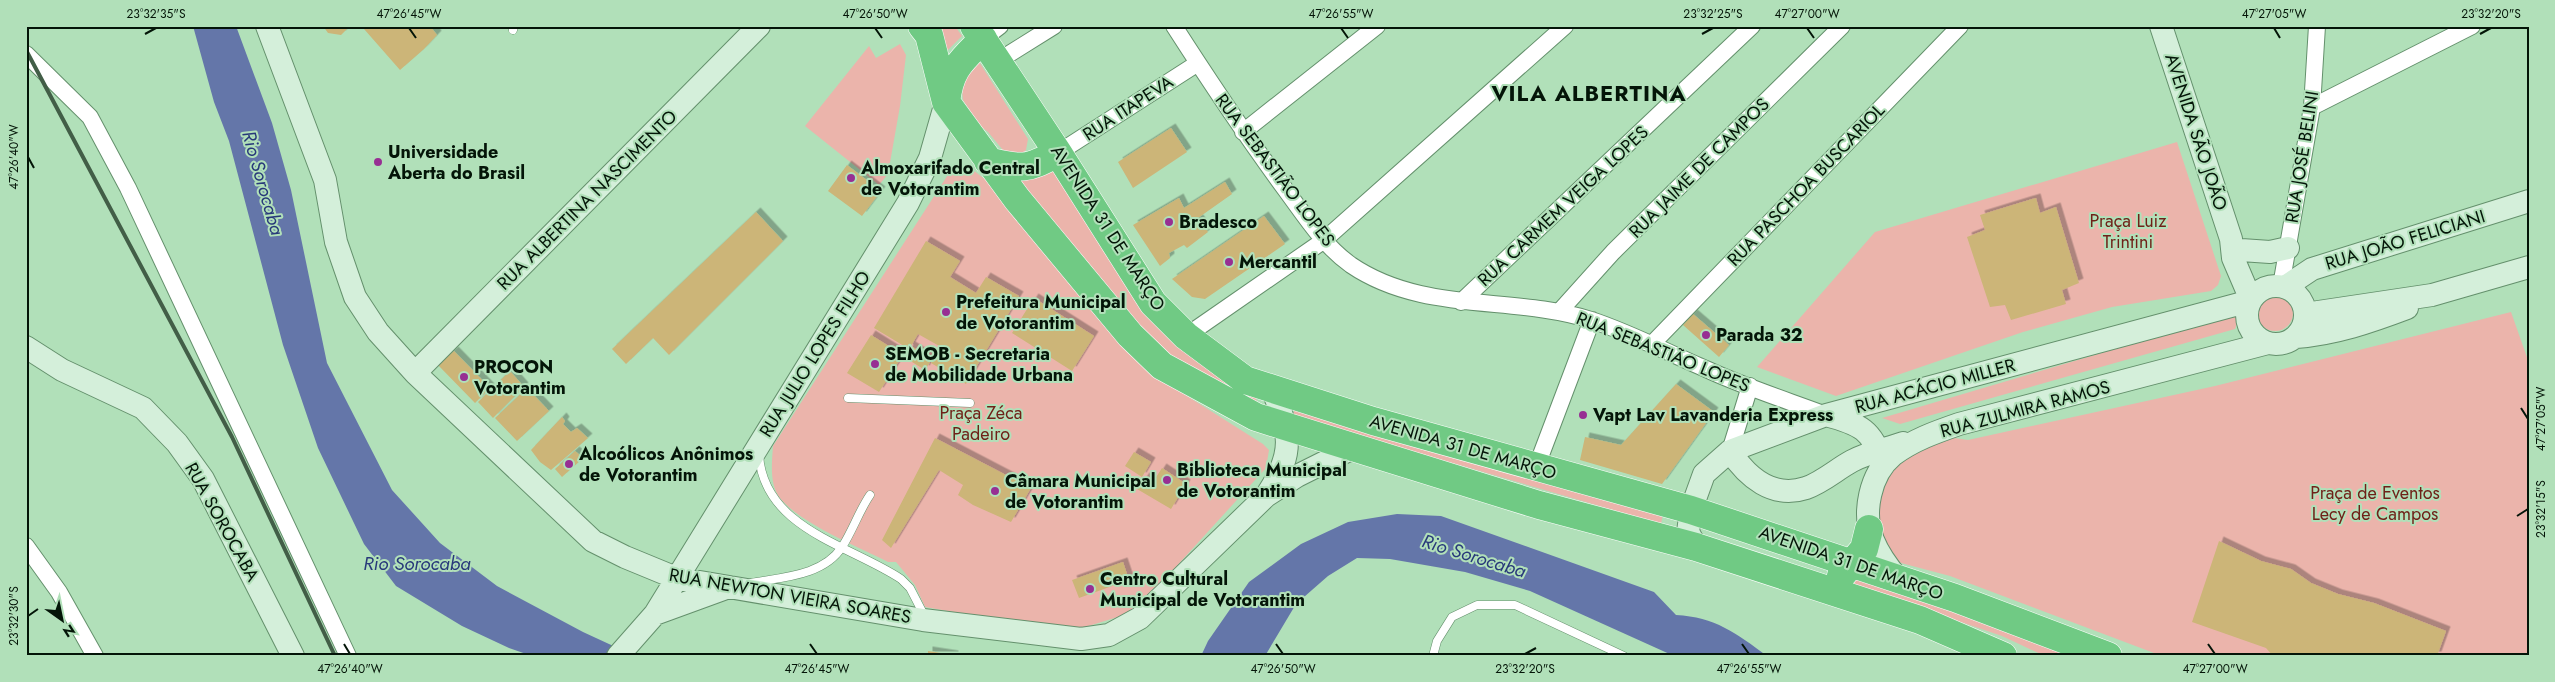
<svg xmlns="http://www.w3.org/2000/svg" width="2555" height="682" font-family="Jost,sans-serif">
  <defs>
    <filter id="shadow"><feDropShadow dx="4.5" dy="-4.5" stdDeviation="0" flood-color="#0004"/></filter>
  </defs>
  <rect width="100%" height="100%" fill="#b1e0b9"/>
  <!-- green -->
  <path fill="#ebb4ab" d="M935,26H955L962,36L942,56Z
    M900,44L906,55L900,106L888,174L879,185L805,126L869,46L876,58Z
    M978,60L1028,139L1026,150L1021,155H1007L988,132L979,125L963,100L961,78Z
    M2177,142L2221,276L2218,285L2211,291L2112,307L2023,332L1836,396L1757,367L1875,232Z
    M1053,165L1129,282L1254,394L1261,411L1158,350L1011,179Z
    M963,167L973,170L995,187L1168,384L1263,444L1269,450L1266,468L1174,569L1135,607L1121,616L1082,628L1005,621L925,607L915,585L896,562H888C857,546 801,524 780,498C769,484 772,462 773,446L951,170Z
    M2257 313a18 18 0 1 1 36 0a18 18 0 1 1-36 0Z
    M2511,312L2529,363V656H2162L1950,576L1901,563L1890,552L1877,518L1879,496L1890,475L1906,455L1954,438L1968,440L2215,386Z
    M2230,315L2240,316L2235,329L1900,424L1882,418Z
    M1298,401L1663,514L1661,524L1292,416Z
    M1858,572L2079,656H2045L2002,636L1849,584Z"/>
  <!-- water -->
  <path fill="#6476a9" d="M193,26H236L272,123L291,190L327,363L392,490L440,543L497,586L583,632L635,656H532L509,648L462,626L396,586L364,544L318,448L283,345L229,141L214,102Z
    M1397,514L1441,516L1654,592L1676,615C1715,617 1736,633 1767,656H1674L1530,591L1465,572L1390,559L1357,558L1328,576L1296,604L1265,656H1201L1208,641L1249,582L1301,544L1348,522Z"/>
  <!-- building -->
  <path fill="#ccb578" filter="url(#shadow)" d="M323,26H350L341,35L328,33Z
    M366,26H430L437,35L424,49L400,70L364,29Z
    M1171,128L1187,152L1133,188L1118,162Z
    M847,165L881,191L862,216L828,191Z
    M1225,182L1232,194L1198,218L1208,232L1187,248L1184,245L1169,253L1170,258L1160,266L1133,225L1179,198L1184,208Z
    M2036,198L2040,213L2056,207L2079,283L2062,290L2066,304L2011,320L2005,305L1990,307L1967,237L1985,230L1980,215Z
    M756,212L783,241L669,355L653,338L626,364L612,349Z
    M1264,216L1285,244L1205,299L1192,297L1172,279Z
    M926,241L960,261L950,277L976,293L986,277L1019,296L966,384L931,363L941,347L918,334L911,346L932,359L925,370L904,357L909,349L874,328Z
    M1034,298L1094,336L1072,371L1012,333Z
    M1693,314L1729,345L1719,357L1683,325Z
    M871,335L903,355L879,392L847,373Z
    M454,351L490,388L475,403L438,365Z
    M510,371L524,387L493,418L478,402Z
    M1676,384L1714,412L1662,484L1580,460L1585,437L1621,445Z
    M527,388L549,411L517,441L495,418Z
    M562,417L565,421L563,424L571,432L577,428L588,438L551,470L540,462L531,450Z
    M935,438L1031,488L1011,522L973,505L958,495L963,485L939,470L891,548L882,540Z
    M575,451L583,458L562,477L555,469Z
    M1134,452L1151,462L1142,477L1125,466Z
    M1162,468L1186,484L1171,509L1137,489L1145,477L1153,482Z
    M2219,541L2261,561L2291,569L2311,583L2338,594L2374,603L2446,631L2437,656H2273L2266,648L2192,622Z
    M1123,562L1129,580L1079,598L1072,580Z
    M928,651L954,655V656H928Z"/>
  <g fill="none" stroke-linecap="round" stroke-linejoin="round">
    <defs>
      <path id="lane" d="M513,30L514,26
        M848,398L970,403
        M759,455C764,529 850,545 901,579L910,588L925,617
        M751,583C782,577 823,576 842,547C853,530 859,511 870,495
        M1433,656L1437,641L1452,617L1477,605H1515L1624,656"/>
      <path id="street" d="M1174,26C1210,82 1246,136 1285,189C1305,216 1323,245 1351,265C1423,314 1512,295 1591,320C1631,333 1668,353 1706,369C1745,387 1786,400 1826,415
        M983,39L1000,26
        M26,54L90,117L128,188L348,656
        M998,61L1054,26
        M2312,107L2472,26
        M1243,132L1377,26
        M1058,153L1198,63
        M2281,286L2312,107L2317,26
        M1461,302L1752,26
        M1559,312L1613,252L1842,26
        M1186,336L1323,241L1565,26
        M1652,344L1960,26
        M1730,451L1750,386
        M1536,468L1592,320
        M26,546L59,592L95,656"/>
      <path id="secondary" d="M267,26L325,180L336,242L355,297L378,332L415,373L593,541L625,557L676,578L923,620L1081,639L1109,635L1140,618L1266,496L1297,476L1353,448
        M2161,26L2231,239L2233,258L2251,300
        M2241,250L2270,252L2288,248
        M2247 315a29 29 0 1 1 58 0a29 29 0 1 1-58 0Z
        M2285,287L2312,269L2529,201
        M2305,314L2432,295L2529,267
        M2296,337C2335,334 2370,322 2407,308
        M26,347L62,370L143,408L177,443L203,479L293,656
        M415,373L759,26
        M1826,415C1860,424 1873,430 1883,464
        M1730,451C1747,477 1773,499 1806,488C1823,482 1837,469 1852,461C1867,453 1886,449 1903,443
        M1268,493C1296,450 1289,433 1272,388
        M1696,547L1688,532L1691,510L1704,474L1730,451L1826,415L2250,301
        M1898,579C1888,567 1879,555 1873,540C1862,513 1870,474 1893,455C1913,440 1936,432 1959,424L2268,343
        M655,614L729,587
        M618,656L655,614L908,203L930,158L946,102"/>
      <path id="highway" d="M922,26L929,35L946,102L1017,199L1130,335L1162,366L1256,417L1539,505L1696,547L1920,620L2003,656
        M974,26L1058,153L1153,303L1186,336L1245,380L1373,421L1691,510L1955,598L2108,656
        M946,102C950,69 960,62 983,39
        M988,161C1021,170 1028,169 1058,153
        M1841,576L1864,549L1869,529"/>
    </defs>
    <!-- lane casing -->
    <use href="#lane" stroke="#64906c" stroke-width="9"/>
    <!-- street casing -->
    <use href="#street" stroke="#64906c" stroke-width="18"/>
    <!-- secondary casing -->
    <use href="#secondary" stroke="#64906c" stroke-width="24"/>
    <!-- highway casing -->
    <use href="#highway" stroke="#fff" stroke-width="29"/>
    <!-- lane -->
    <use href="#lane" stroke="#fff" stroke-width="8"/>
    <!-- street -->
    <use href="#street" stroke="#fff" stroke-width="16"/>
    <!-- secondary -->
    <use href="#secondary" stroke="#d4efda" stroke-width="22"/>
    <!-- highway -->
    <use href="#highway" stroke="#70ca84" stroke-width="28"/>
    <!-- rail -->
    <path stroke="#425e47" stroke-width="4" d="M26,50L232,437L335,656"/>
  </g>
  <!-- ticks -->
  <path fill="none" stroke="#041508" stroke-width="2" d="M409,28L416,38M875,28L882,38M1341,28L1348,38M1807,28L1814,38M2274,28L2280,38M145,34L156,28M1702,34L1713,28M2480,34L2491,28M28,157L34,168M2521,408L2528,419M2517,516L2528,509M28,616L38,609M344,644L350,654M810,644L817,654M1276,644L1283,654M1742,644L1749,654M2208,644L2215,654M1525,654L1536,648"/>
  <!-- markers -->
  <g fill="#972f93" stroke="#b1e0b9" stroke-width="2">
    <circle cx="378" cy="162" r="5"/>
    <circle cx="851" cy="178" r="5"/>
    <circle cx="1169" cy="222" r="5"/>
    <circle cx="1229" cy="262" r="5"/>
    <circle cx="946" cy="312" r="5"/>
    <circle cx="1706" cy="335" r="5"/>
    <circle cx="875" cy="364" r="5"/>
    <circle cx="464" cy="377" r="5"/>
    <circle cx="1583" cy="415" r="5"/>
    <circle cx="569" cy="464" r="5"/>
    <circle cx="1167" cy="480" r="5"/>
    <circle cx="995" cy="491" r="5"/>
    <circle cx="1090" cy="589" r="5"/>
  </g>
  <g text-anchor="middle" dominant-baseline="central" stroke-width="4" stroke-linejoin="round" paint-order="stroke">
    <!-- street labels -->
    <g font-size="18" fill="#041508" stroke="#b1e0b9">
      <text transform="translate(1128 108) rotate(-33)">RUA ITAPEVA</text>
      <text transform="translate(2196 132) rotate(72)">AVENIDA SÃO JOÃO</text>
      <text transform="translate(2302 157) rotate(-81)">RUA JOSÉ BELINI</text>
      <text transform="translate(1699 168) rotate(-45)">RUA JAIME DE CAMPOS</text>
      <text transform="translate(1275 170) rotate(53)">RUA SEBASTIÃO LOPES</text>
      <text transform="translate(1806 185) rotate(-46)">RUA PASCHOA BUSCARIOL</text>
      <text transform="translate(587 200) rotate(-45)">RUA ALBERTINA NASCIMENTO</text>
      <text transform="translate(1563 206) rotate(-43)">RUA CARMEM VEIGA LOPES</text>
      <text transform="translate(1108 228) rotate(57)">AVENIDA 31 DE MARÇO</text>
      <text transform="translate(2405 240) rotate(-17)">RUA JOÃO FELICIANI</text>
      <text transform="translate(1663 352) rotate(22)">RUA SEBASTIÃO LOPES</text>
      <text transform="translate(815 354) rotate(-58)">RUA JULIO LOPES FILHO</text>
      <text transform="translate(1935 386) rotate(-15)">RUA ACÁCIO MILLER</text>
      <text transform="translate(2025 409) rotate(-15)">RUA ZULMIRA RAMOS</text>
      <text transform="translate(1463 447) rotate(16)">AVENIDA 31 DE MARÇO</text>
      <text transform="translate(222 522) rotate(61)">RUA SOROCABA</text>
      <text transform="translate(1851 563) rotate(19)">AVENIDA 31 DE MARÇO</text>
      <text transform="translate(790 596) rotate(10)">RUA NEWTON VIEIRA SOARES</text>
    </g>
    <!-- poi labels -->
    <g font-size="18" font-weight="bold" fill="#041508" stroke="#b1e0b9" text-anchor="start">
      <text x="388" y="152">Universidade<tspan x="388" dy="21">Aberta do Brasil</tspan></text>
      <text x="861" y="168">Almoxarifado Central<tspan x="861" dy="21">de Votorantim</tspan></text>
      <text x="1179" y="222">Bradesco</text>
      <text x="1239" y="262">Mercantil</text>
      <text x="956" y="302">Prefeitura Municipal<tspan x="956" dy="21">de Votorantim</tspan></text>
      <text x="1716" y="335">Parada 32</text>
      <text x="885" y="354">SEMOB - Secretaria<tspan x="885" dy="21">de Mobilidade Urbana</tspan></text>
      <text x="474" y="367">PROCON<tspan x="474" dy="21">Votorantim</tspan></text>
      <text x="1593" y="415">Vapt Lav Lavanderia Express</text>
      <text x="579" y="454">Alcoólicos Anônimos<tspan x="579" dy="21">de Votorantim</tspan></text>
      <text x="1177" y="470">Biblioteca Municipal<tspan x="1177" dy="21">de Votorantim</tspan></text>
      <text x="1005" y="481">Câmara Municipal<tspan x="1005" dy="21">de Votorantim</tspan></text>
      <text x="1100" y="579">Centro Cultural<tspan x="1100" dy="21">Municipal de Votorantim</tspan></text>
    </g>
    <!-- park labels -->
    <g font-size="18" fill="#6f2118" stroke="#b1e0b9">
      <text x="2128" y="221">Praça Luiz<tspan x="2128" dy="21">Trintini</tspan></text>
      <text x="981" y="413">Praça Zéca<tspan x="981" dy="21">Padeiro</tspan></text>
      <text x="2375" y="493">Praça de Eventos<tspan x="2375" dy="21">Lecy de Campos</tspan></text>
    </g>
    <!-- water labels -->
    <g font-size="19" font-style="italic" fill="#28397a" stroke="#b1e0b9">
      <text transform="translate(263 183) rotate(74)">Rio Sorocaba</text>
      <text transform="translate(1474 556) rotate(17)">Rio Sorocaba</text>
      <text x="417" y="563">Rio Sorocaba</text>
    </g>
    <!-- district labels -->
    <g font-size="22" font-weight="bold" letter-spacing="1" fill="#041508" stroke="#b1e0b9">
      <text x="1589" y="93">VILA ALBERTINA</text>
    </g>
  </g>
  <!-- border -->
  <rect width="2555" height="682" fill="none" stroke="#b1e0b9" stroke-width="55"/>
  <!-- north arrow -->
  <g transform="translate(62 620) rotate(147)" stroke="#b1e0b9" stroke-width="4" paint-order="stroke">
  <path d="M0-4L9 19L0 12L-9 19Z" fill="#041508"/>
  <text y="-8" font-size="14" font-weight="bold" text-anchor="middle" fill="#041508">N</text>
  </g>
  <rect x="28" y="28" width="2500" height="626" fill="none" stroke="#041508" stroke-width="2"/>
  <g font-size="12" text-anchor="middle" fill="#041508">
    <text x="156" y="18">23°32'35"S</text>
    <text x="409" y="18">47°26'45"W</text>
    <text x="875" y="18">47°26'50"W</text>
    <text x="1341" y="18">47°26'55"W</text>
    <text x="1713" y="18">23°32'25"S</text>
    <text x="1807" y="18">47°27'00"W</text>
    <text x="2274" y="18">47°27'05"W</text>
    <text x="2491" y="18">23°32'20"S</text>
    <text transform="translate(14 157) rotate(-90)" y="4">47°26'40"W</text>
    <text transform="translate(2541 419) rotate(-90)" y="4">47°27'05"W</text>
    <text transform="translate(2541 509) rotate(-90)" y="4">23°32'15"S</text>
    <text transform="translate(14 616) rotate(-90)" y="4">23°32'30"S</text>
    <text x="350" y="673">47°26'40"W</text>
    <text x="817" y="673">47°26'45"W</text>
    <text x="1283" y="673">47°26'50"W</text>
    <text x="1525" y="673">23°32'20"S</text>
    <text x="1749" y="673">47°26'55"W</text>
    <text x="2215" y="673">47°27'00"W</text>
  </g>
</svg>
